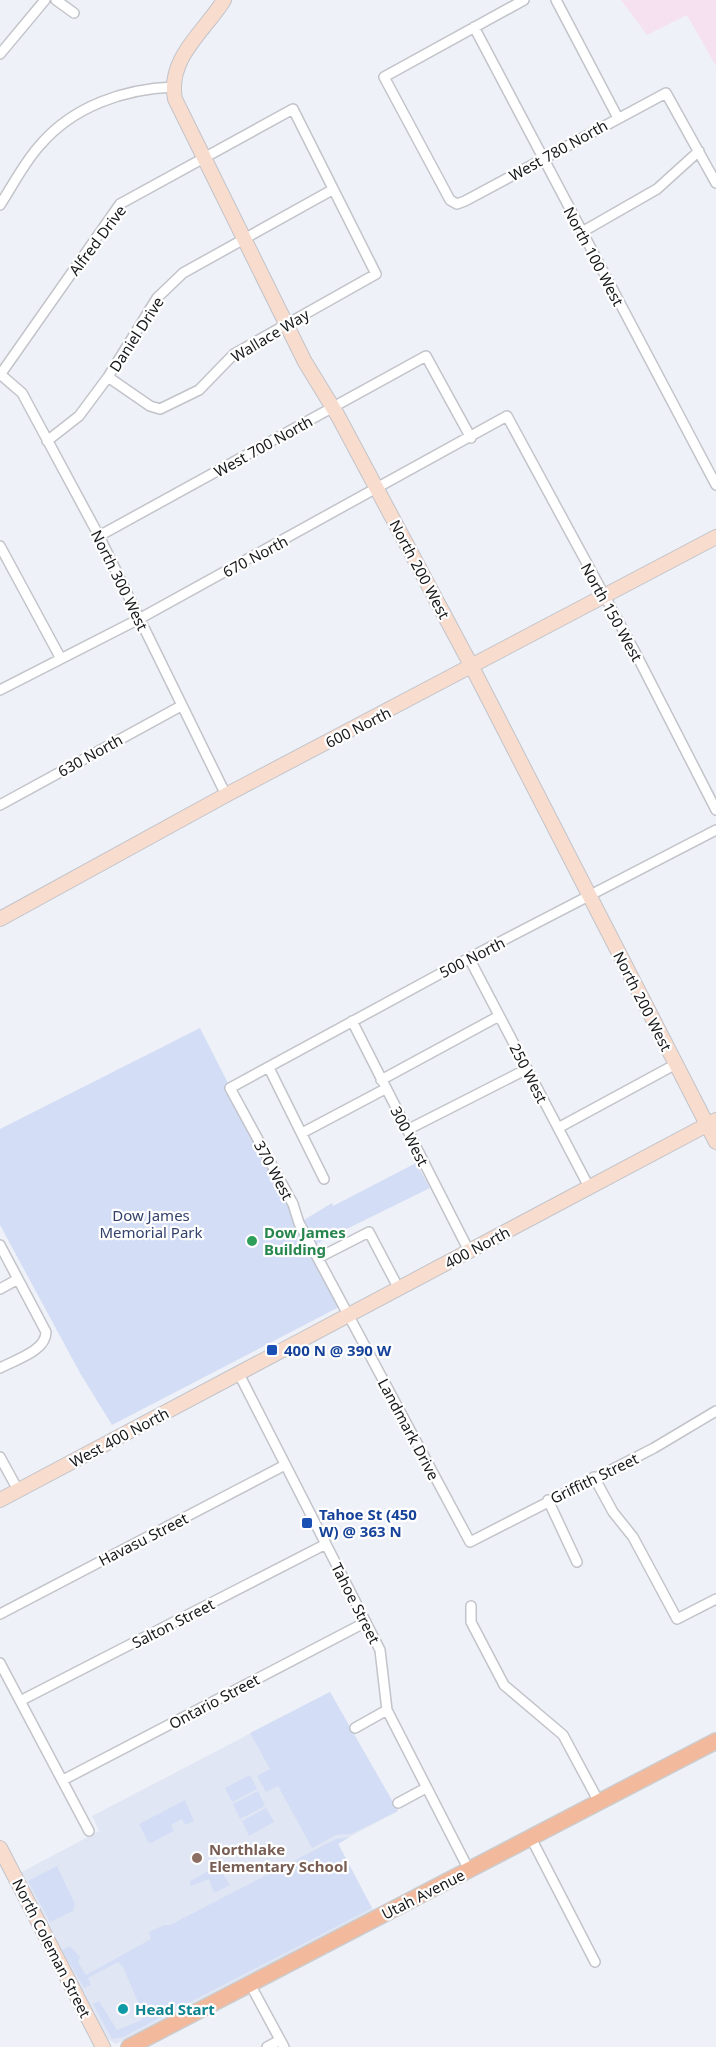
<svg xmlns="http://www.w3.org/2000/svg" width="716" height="2047" font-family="'Noto Sans',sans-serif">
  <rect width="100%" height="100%" fill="#eff1f8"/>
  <!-- commercial -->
  <path fill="#f5e1f0" d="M621,0H716V66L687,15L647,35Z"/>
  <!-- built -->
  <path fill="#e0e6f3" d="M330,1692L398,1811L338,1843L374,1912L116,2044L106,2038L20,1873L99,1831L92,1816Z"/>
  <!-- green -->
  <path fill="#d3ddf5" d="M200,1028L299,1223L332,1203L333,1206L416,1163L430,1188L310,1247L341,1306L112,1425L80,1373L0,1225V1129Z
    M330,1692L398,1811L351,1834L336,1835L312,1848L278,1786L266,1792L257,1776L270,1769L250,1733Z
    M250,1775L257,1789L232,1802L225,1788Z
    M258,1791L265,1806L240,1819L233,1804Z
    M185,1800L194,1821L185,1825L182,1819L171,1825L174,1831L151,1843L148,1842L139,1824Z
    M266,1808L274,1822L249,1836L242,1821Z
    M350,1837L338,1844L372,1908L123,2037L112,2039L93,2004L99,2001L117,2030L142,2020L143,2014L123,1967L118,1962L88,1978L91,1985L84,1988L62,1950L70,1946L80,1957L78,1962L86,1975L151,1939L149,1932L164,1925H170L336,1839Z
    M57,1866L75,1904L73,1911L50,1922L28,1881Z
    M218,1866L230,1885L214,1893L209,1879L191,1886L190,1881Z"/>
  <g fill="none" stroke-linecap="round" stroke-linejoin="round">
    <defs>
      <path id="street" d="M56,0L74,13
        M524,0L384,77L450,200L457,204L465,201L666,93L716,183
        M556,0L618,118
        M474,27L716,485
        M0,54L45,0
        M0,205C13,185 25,161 41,144C74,106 124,89 173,87
        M582,232L657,189L699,151
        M0,374L22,393L99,536L226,795
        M0,375L120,204L293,109L376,274L234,354L199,390L160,409L150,406L108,377
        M47,441L79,416L108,377L157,298L183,273L332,190
        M99,536L426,356L471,438
        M0,546L60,657
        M0,690L139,619L507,416L635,652L716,810
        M0,805L181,706
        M716,830L469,958L230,1088L293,1204L299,1223L470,1542L654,1448L716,1411
        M469,958L589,1187
        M352,1021L469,1251
        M269,1068L324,1179
        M381,1080L499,1016
        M558,1128L676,1064
        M407,1130L527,1069
        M302,1133L385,1089
        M0,1245L46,1332C46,1351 15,1360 0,1368
        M318,1258L369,1232L399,1289
        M0,1289L18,1279
        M239,1374L380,1650L387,1710L469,1870
        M0,1457L18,1490
        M594,1477L613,1512L633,1537L677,1619L716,1599
        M548,1500L577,1562
        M471,1606V1622L504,1685L563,1735L599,1802
        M0,1614L285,1465
        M0,1663L89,1831
        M20,1701L326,1544
        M355,1728L387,1710
        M63,1780L366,1622
        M398,1803L426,1788
        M531,1838L595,1962
        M250,1984L284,2047
        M267,2047L280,2040"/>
      <path id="secondary" d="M224,0C205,31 167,58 175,99L305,362L338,416L472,667L716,1142
        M0,919L226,795L716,537
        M0,1500L716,1120
        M0,1848L103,2047"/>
      <path id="primary" d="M129,2047L716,1741"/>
    </defs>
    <!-- street casing -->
    <use href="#street" stroke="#c2c4ca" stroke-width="12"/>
    <!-- secondary casing -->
    <use href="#secondary" stroke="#c2c4ca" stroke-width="16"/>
    <!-- primary casing -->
    <use href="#primary" stroke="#cccccd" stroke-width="18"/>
    <!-- street -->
    <use href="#street" stroke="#fff" stroke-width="9"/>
    <!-- secondary -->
    <use href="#secondary" stroke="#f8dcce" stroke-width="14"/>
    <!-- primary -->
    <use href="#primary" stroke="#f2b99d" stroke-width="15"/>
  </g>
  <!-- markers -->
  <circle fill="#2e9e5b" stroke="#fff" stroke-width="2" cx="252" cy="1241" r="6"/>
  <g fill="#1a4fb4" stroke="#fff" stroke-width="2">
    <rect x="266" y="1344" width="12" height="12" rx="3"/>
    <rect x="301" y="1517" width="12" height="12" rx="3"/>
  </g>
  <circle fill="#8d6e63" stroke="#fff" stroke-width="2" cx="197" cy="1858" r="6"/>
  <circle fill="#0f9aa8" stroke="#fff" stroke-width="2" cx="123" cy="2009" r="6"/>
  <g text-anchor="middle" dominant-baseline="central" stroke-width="4.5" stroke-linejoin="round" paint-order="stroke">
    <!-- street labels -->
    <g font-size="15" fill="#17181a" stroke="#fff">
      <text transform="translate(558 150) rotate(-29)">West 780 North</text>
      <text transform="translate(97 240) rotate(-53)">Alfred Drive</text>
      <text transform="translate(594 256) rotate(62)">North 100 West</text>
      <text transform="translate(136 334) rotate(-57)">Daniel Drive</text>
      <text transform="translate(270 335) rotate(-31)">Wallace Way</text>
      <text transform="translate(263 446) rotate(-29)">West 700 North</text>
      <text transform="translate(255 556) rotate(-28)">670 North</text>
      <text transform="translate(420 569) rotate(62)">North 200 West</text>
      <text transform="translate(120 580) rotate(64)">North 300 West</text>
      <text transform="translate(612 612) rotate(61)">North 150 West</text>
      <text transform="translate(358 727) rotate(-27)">600 North</text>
      <text transform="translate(90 755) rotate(-29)">630 North</text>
      <text transform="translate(472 957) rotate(-27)">500 North</text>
      <text transform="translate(643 1001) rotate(63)">North 200 West</text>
      <text transform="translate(529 1073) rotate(63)">250 West</text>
      <text transform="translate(410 1136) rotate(63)">300 West</text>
      <text transform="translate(274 1170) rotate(62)">370 West</text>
      <text transform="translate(477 1247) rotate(-28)">400 North</text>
      <text transform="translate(409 1429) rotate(62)">Landmark Drive</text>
      <text transform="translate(119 1437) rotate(-28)">West 400 North</text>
      <text transform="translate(594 1478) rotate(-26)">Griffith Street</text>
      <text transform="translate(143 1539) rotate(-27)">Havasu Street</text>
      <text transform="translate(356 1603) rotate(63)">Tahoe Street</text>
      <text transform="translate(173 1623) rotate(-27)">Salton Street</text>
      <text transform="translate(214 1701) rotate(-28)">Ontario Street</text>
      <text transform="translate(423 1894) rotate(-27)">Utah Avenue</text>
      <text transform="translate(52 1948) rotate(63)">North Coleman Street</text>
    </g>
    <!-- park labels -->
    <g font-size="15" fill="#33426c" stroke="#fff">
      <text x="151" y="1215">Dow James<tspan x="151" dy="17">Memorial Park</tspan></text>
    </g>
    <!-- leisure labels -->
    <g font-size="15" font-weight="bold" fill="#27864d" stroke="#fff" text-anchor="start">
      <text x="264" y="1232">Dow James<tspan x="264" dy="17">Building</tspan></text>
    </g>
    <!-- transit labels -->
    <g font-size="15" font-weight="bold" fill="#164399" stroke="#fff" text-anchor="start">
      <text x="284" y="1350">400 N @ 390 W</text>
      <text x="319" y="1514">Tahoe St (450<tspan x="319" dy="17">W) @ 363 N</tspan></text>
    </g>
    <!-- education labels -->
    <g font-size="15" font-weight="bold" fill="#785e54" stroke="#fff" text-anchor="start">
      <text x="209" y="1849">Northlake<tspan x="209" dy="17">Elementary School</tspan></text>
    </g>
    <!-- culture labels -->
    <g font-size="15" font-weight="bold" fill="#0d838f" stroke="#fff" text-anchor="start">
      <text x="135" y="2009">Head Start</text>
    </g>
  </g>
</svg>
